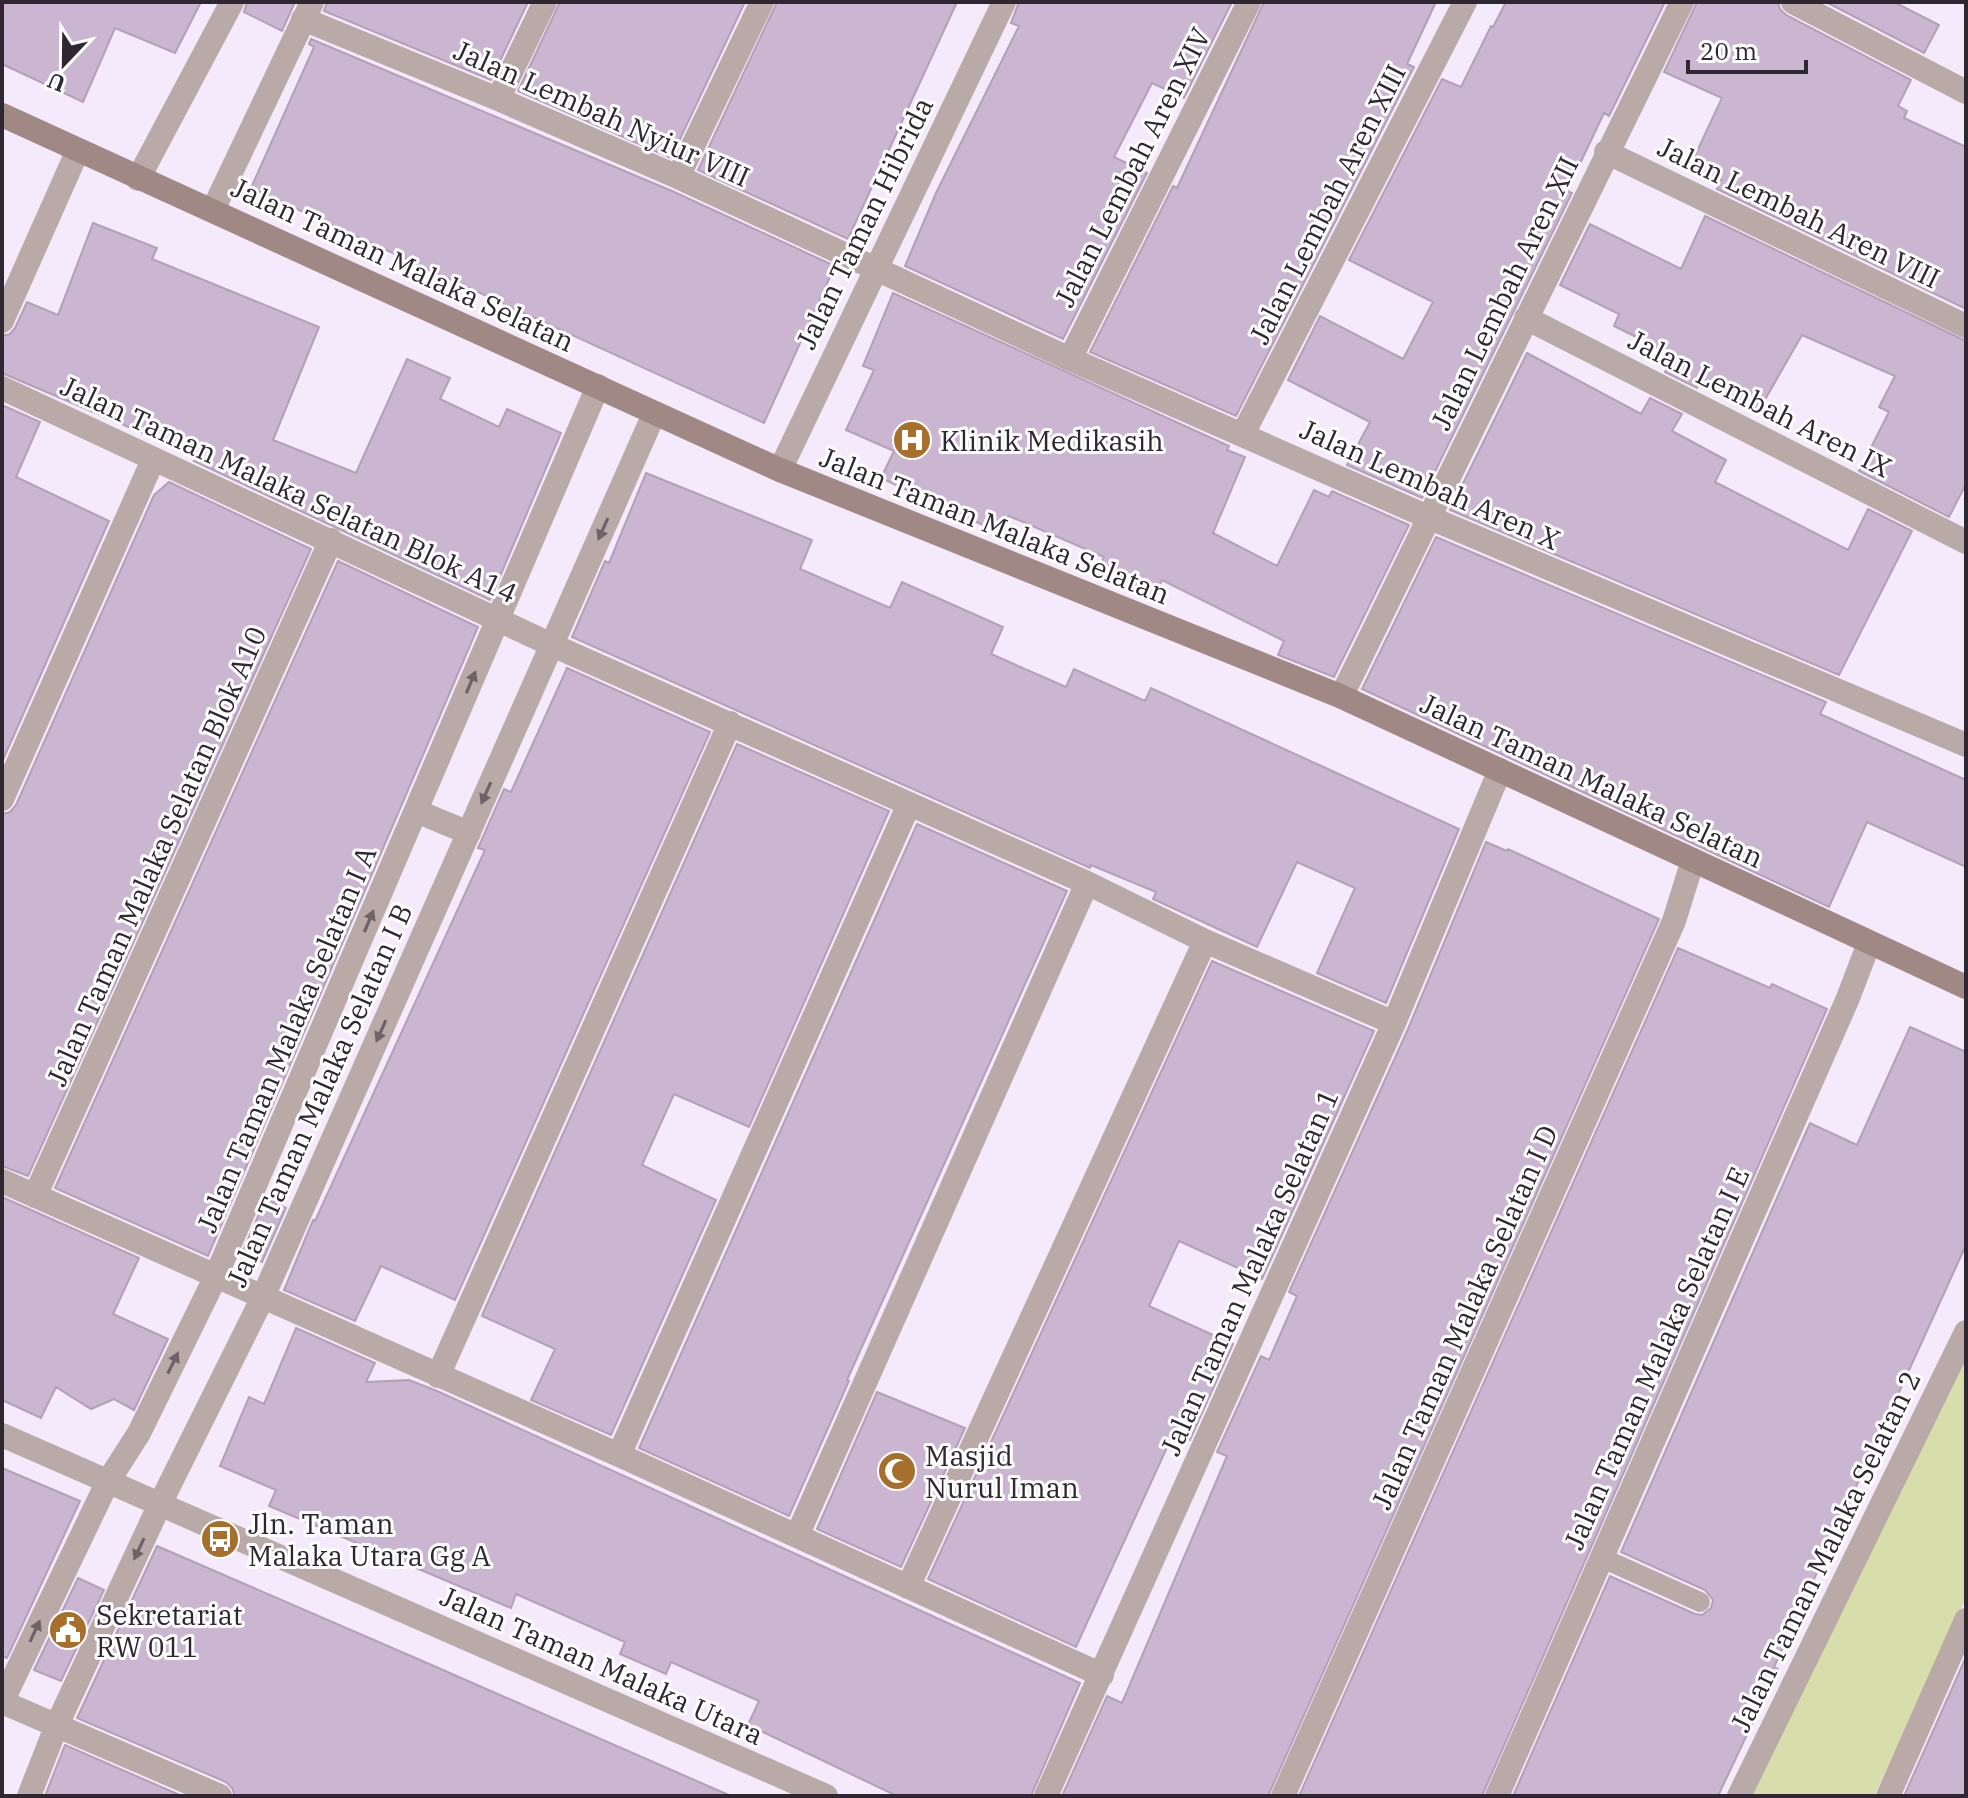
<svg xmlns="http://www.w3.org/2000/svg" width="1968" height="1798" font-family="'IBM Plex Serif',serif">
  <rect width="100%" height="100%" fill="#f5eafb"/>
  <!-- green -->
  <path fill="#d8ddac" d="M1966,1336V1598L1874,1796H1752Z"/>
  <!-- building -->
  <path fill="#cbb6d1" stroke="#b39fb9" stroke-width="2" d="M2,2H201L175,53L115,28L83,102L2,64Z
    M247,2H295L282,31L244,12Z
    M327,2H528L491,80L324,11Z
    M560,2H745L671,158L518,91Z
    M777,2H957L848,239L698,170Z
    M1019,2H1232L1184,98L1152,83L1114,157L1147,173L1063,339L905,266L936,193L1019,26L1011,23Z
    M1264,2H1436L1407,64L1414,67L1236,416L1090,352L1173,186L1177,188Z
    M1506,2H1665L1609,116L1604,113L1567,191L1572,193L1422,498L1347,465L1370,422L1288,380L1320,316L1403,359L1433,302L1349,260L1442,79L1461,87L1491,26L1493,27Z
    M1697,2H1778L1780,9L1786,15L1911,80L1898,106L1907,111L1904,118L1966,147V309L1717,189L1721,180L1690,166L1722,98L1664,72Z
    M1826,2H1894L1939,25L1924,53Z
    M311,39L672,191L835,266L764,423L251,188L314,47L309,44Z
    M1705,216L1966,341V484L1949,517L1859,471L1889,412L1879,407L1895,376L1802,335L1759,410L1702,378L1697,388L1665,372L1674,356L1614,326L1619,314L1560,285L1590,224L1681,269Z
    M93,223L157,248L152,259L319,327L273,440L356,473L407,359L450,378L440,399L499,427L507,409L561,433L490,600L194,461L199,457L2,373V336L10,334L15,328L27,302L58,315Z
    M893,293L1229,446L1227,450L1245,457L1213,533L1277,566L1314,490L1329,497L1332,491L1409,525L1334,677L1278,655L1284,641L1162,580L1153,599L1123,586L1125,581L1098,569L1104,557L1009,516L1000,533L881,478L894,451L846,430L874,370L863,366Z
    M1527,353L1641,414L1650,398L1682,414L1672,431L1726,460L1715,482L1848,550L1868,509L1912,531L1839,675L1450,510Z
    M2,405L40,422L16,477L109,521L2,762Z
    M646,473L812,540L800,569L890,608L902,582L1003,627L991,654L1066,687L1074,669L1145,701L1151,688L1459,829L1386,1003L1317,973L1355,888L1297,862L1257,947L1153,899L1156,892L1091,865L1090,868L572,637L605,561L609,563Z
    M169,482L311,549L28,1176L2,1166V814L10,812L16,805L154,495Z
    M1436,537L1826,702L1820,714L1966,780V867L1867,822L1829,907L1362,689Z
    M338,561L478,627L208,1256L55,1188Z
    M567,668L710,732L455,1300L381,1266L355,1321L284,1290L313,1220L315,1221L485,850L478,848L504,789L511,792Z
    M737,744L889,811L749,1127L674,1094L642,1165L716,1200L611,1435L531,1400L555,1349L482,1316L483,1313Z
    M917,824L1067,891L847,1380L849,1381L789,1516L639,1448Z
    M1486,842L1507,851L1508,849L1659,919L1268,1796H1062L1107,1696L1122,1703L1227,1456L1217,1452L1261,1356L1269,1360L1297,1296L1289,1292L1408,1029Z
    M1678,948L1770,988L1772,984L1827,1009L1482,1796H1299Z
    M1212,961L1374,1031L1262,1279L1179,1241L1149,1306L1233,1344L1190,1440L1174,1432L1076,1647L928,1579Z
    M1910,1027L1966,1052V1245L1774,1667L1778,1669L1718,1796H1513L1610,1576L1695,1614L1702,1615L1711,1608L1713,1600L1705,1590L1621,1552L1810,1123L1857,1145Z
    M2,1197L139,1258L113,1314L168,1339L134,1410L114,1399L91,1409L56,1387L41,1418L2,1400Z
    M266,1198L286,1208L262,1262L242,1253Z
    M296,1328L375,1363L366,1382L409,1380L437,1391L1080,1683L1031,1796H897L748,1725L759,1701L671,1662L666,1674L620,1654L625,1642L516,1594L511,1608L269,1506L276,1490L220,1466L249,1397L264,1404Z
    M877,1392L965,1428L901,1567L817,1529Z
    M2,1468L80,1501L7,1658L2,1656Z
    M157,1546L427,1663L731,1796H235L232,1788L226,1782L77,1718Z
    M78,1578L104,1590L61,1681L34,1670Z
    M1966,1657V1796H1904Z
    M65,1745L182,1796H45Z"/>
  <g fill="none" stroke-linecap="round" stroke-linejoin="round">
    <!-- lane -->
    <path stroke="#baaaa7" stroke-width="20" d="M1600,1557L1700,1602"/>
    <!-- street -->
    <path stroke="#baaaa7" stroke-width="24" d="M1793,2L1966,92
      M303,19L498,99L678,177L1070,359L1428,517L1966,745
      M498,99L545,2
      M1606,152L1966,326
      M678,177L762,2
      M138,179L232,2
      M213,210L312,2
      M1526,318L1966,542
      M2,321L78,150
      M1070,359L1249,2
      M2,388L552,645L1087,883L1205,941L1394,1023
      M1243,434L1465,2
      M780,470L1004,2
      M1340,696L1347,685L1682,2
      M2,799L153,460
      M416,811L469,833
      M2,1181L619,1455L1102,1675
      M35,1196L331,540
      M438,1376L730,723
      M2,1435L826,1796
      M619,1455L909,804
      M797,1536L1087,883
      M908,1587L1205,941
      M2,1702L107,1483L139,1433L216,1276L598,386
      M2,1702L220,1796
      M29,1796L56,1727L160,1504L263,1297L654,414
      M1046,1796L1394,1023L1500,770
      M1283,1796L1674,921L1693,860
      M1497,1796L1848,998L1869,943
      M1739,1796L1966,1332
      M1888,1796L1966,1620"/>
    <!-- secondary -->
    <path stroke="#a08985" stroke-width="24" d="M2,115L780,470L1340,696L1966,987"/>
  </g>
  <!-- one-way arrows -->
  <defs><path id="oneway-solid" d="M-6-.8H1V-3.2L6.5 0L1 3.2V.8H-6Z" transform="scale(2)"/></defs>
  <g fill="#6d6267">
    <use href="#oneway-solid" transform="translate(603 529) rotate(114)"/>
    <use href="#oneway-solid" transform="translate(471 682) rotate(-67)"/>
    <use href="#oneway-solid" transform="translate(486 793) rotate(114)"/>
    <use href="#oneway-solid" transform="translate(369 921) rotate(-67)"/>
    <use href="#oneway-solid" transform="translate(381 1031) rotate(114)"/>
    <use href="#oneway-solid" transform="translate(173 1363) rotate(-64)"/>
    <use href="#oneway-solid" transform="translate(139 1549) rotate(115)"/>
    <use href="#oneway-solid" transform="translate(35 1631) rotate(-65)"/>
  </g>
  <!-- icons -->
  <defs>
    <symbol id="hospital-disc" viewBox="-11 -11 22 22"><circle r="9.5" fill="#a66f2b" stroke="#fff"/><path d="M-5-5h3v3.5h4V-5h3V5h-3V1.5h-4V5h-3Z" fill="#fff"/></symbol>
    <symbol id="mosque-disc" viewBox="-11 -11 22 22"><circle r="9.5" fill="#a66f2b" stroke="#fff"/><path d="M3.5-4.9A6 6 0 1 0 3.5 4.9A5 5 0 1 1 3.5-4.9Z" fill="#fff"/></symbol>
    <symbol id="bus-disc" viewBox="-11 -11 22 22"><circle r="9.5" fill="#a66f2b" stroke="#fff"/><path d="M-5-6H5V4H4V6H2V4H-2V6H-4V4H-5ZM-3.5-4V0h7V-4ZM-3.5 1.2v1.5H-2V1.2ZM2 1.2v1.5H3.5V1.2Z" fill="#fff"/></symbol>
    <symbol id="civic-disc" viewBox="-11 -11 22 22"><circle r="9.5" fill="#a66f2b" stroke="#fff"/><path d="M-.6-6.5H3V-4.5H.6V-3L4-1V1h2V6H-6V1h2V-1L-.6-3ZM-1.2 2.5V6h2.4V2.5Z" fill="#fff"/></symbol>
  </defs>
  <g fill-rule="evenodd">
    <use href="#hospital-disc" x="890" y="418" width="44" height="44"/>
    <use href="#mosque-disc" x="875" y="1449" width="44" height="44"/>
    <use href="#bus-disc" x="198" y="1517" width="44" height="44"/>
    <use href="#civic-disc" x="46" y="1608" width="44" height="44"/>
  </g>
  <g text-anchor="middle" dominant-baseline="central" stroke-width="6" stroke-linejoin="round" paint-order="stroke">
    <!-- street labels -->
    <g font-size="28" fill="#2e2732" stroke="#fff">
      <text transform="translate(602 113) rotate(24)">Jalan Lembah Nyiur VIII</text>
      <text transform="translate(1132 167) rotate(-63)">Jalan Lembah Aren XIV</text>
      <text transform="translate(1327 204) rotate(-63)">Jalan Lembah Aren XIII</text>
      <text transform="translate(1799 212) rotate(26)">Jalan Lembah Aren VIII</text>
      <text transform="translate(864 223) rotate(-64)">Jalan Taman Hibrida</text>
      <text transform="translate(403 264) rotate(25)">Jalan Taman Malaka Selatan</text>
      <text transform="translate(1504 293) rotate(-64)">Jalan Lembah Aren XII</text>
      <text transform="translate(1760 403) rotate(27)">Jalan Lembah Aren IX</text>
      <text transform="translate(1430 484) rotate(24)">Jalan Lembah Aren X</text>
      <text transform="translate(289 489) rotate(25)">Jalan Taman Malaka Selatan Blok A14</text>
      <text transform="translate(995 525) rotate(22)">Jalan Taman Malaka Selatan</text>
      <text transform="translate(1592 780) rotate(25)">Jalan Taman Malaka Selatan</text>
      <text transform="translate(156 856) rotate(-66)">Jalan Taman Malaka Selatan Blok A10</text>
      <text transform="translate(286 1039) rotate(-67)">Jalan Taman Malaka Selatan I A</text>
      <text transform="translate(319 1095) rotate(-66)">Jalan Taman Malaka Selatan I B</text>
      <text transform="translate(1249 1272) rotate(-66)">Jalan Taman Malaka Selatan 1</text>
      <text transform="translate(1464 1317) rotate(-66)">Jalan Taman Malaka Selatan I D</text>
      <text transform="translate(1656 1358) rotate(-66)">Jalan Taman Malaka Selatan I E</text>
      <text transform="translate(1825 1551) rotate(-64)">Jalan Taman Malaka Selatan 2</text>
      <text transform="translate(602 1665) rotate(24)">Jalan Taman Malaka Utara</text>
    </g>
    <!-- poi labels -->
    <g font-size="28" fill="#2e2732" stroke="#fff" text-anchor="start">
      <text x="940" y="440">Klinik Medikasih</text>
      <text x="925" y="1455">Masjid<tspan x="925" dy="32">Nurul Iman</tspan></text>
      <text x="248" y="1523">Jln. Taman<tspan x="248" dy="32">Malaka Utara Gg A</tspan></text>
      <text x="96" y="1614">Sekretariat<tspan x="96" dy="32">RW 011</tspan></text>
    </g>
  </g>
  <!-- border -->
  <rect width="1968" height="1798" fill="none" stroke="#2e2732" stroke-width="8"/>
  <!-- north arrow -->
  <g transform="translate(64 64) rotate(202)" stroke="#ffffff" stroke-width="6" paint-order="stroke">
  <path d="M0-6L14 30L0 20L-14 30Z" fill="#2e2732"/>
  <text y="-12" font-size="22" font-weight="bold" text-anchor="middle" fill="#2e2732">U</text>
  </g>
  <!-- scale -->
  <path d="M1688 60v12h118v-12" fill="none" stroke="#2e2732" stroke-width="4"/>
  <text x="1700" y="60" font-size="24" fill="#2e2732" stroke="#ffffff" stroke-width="6" paint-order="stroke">20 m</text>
</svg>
